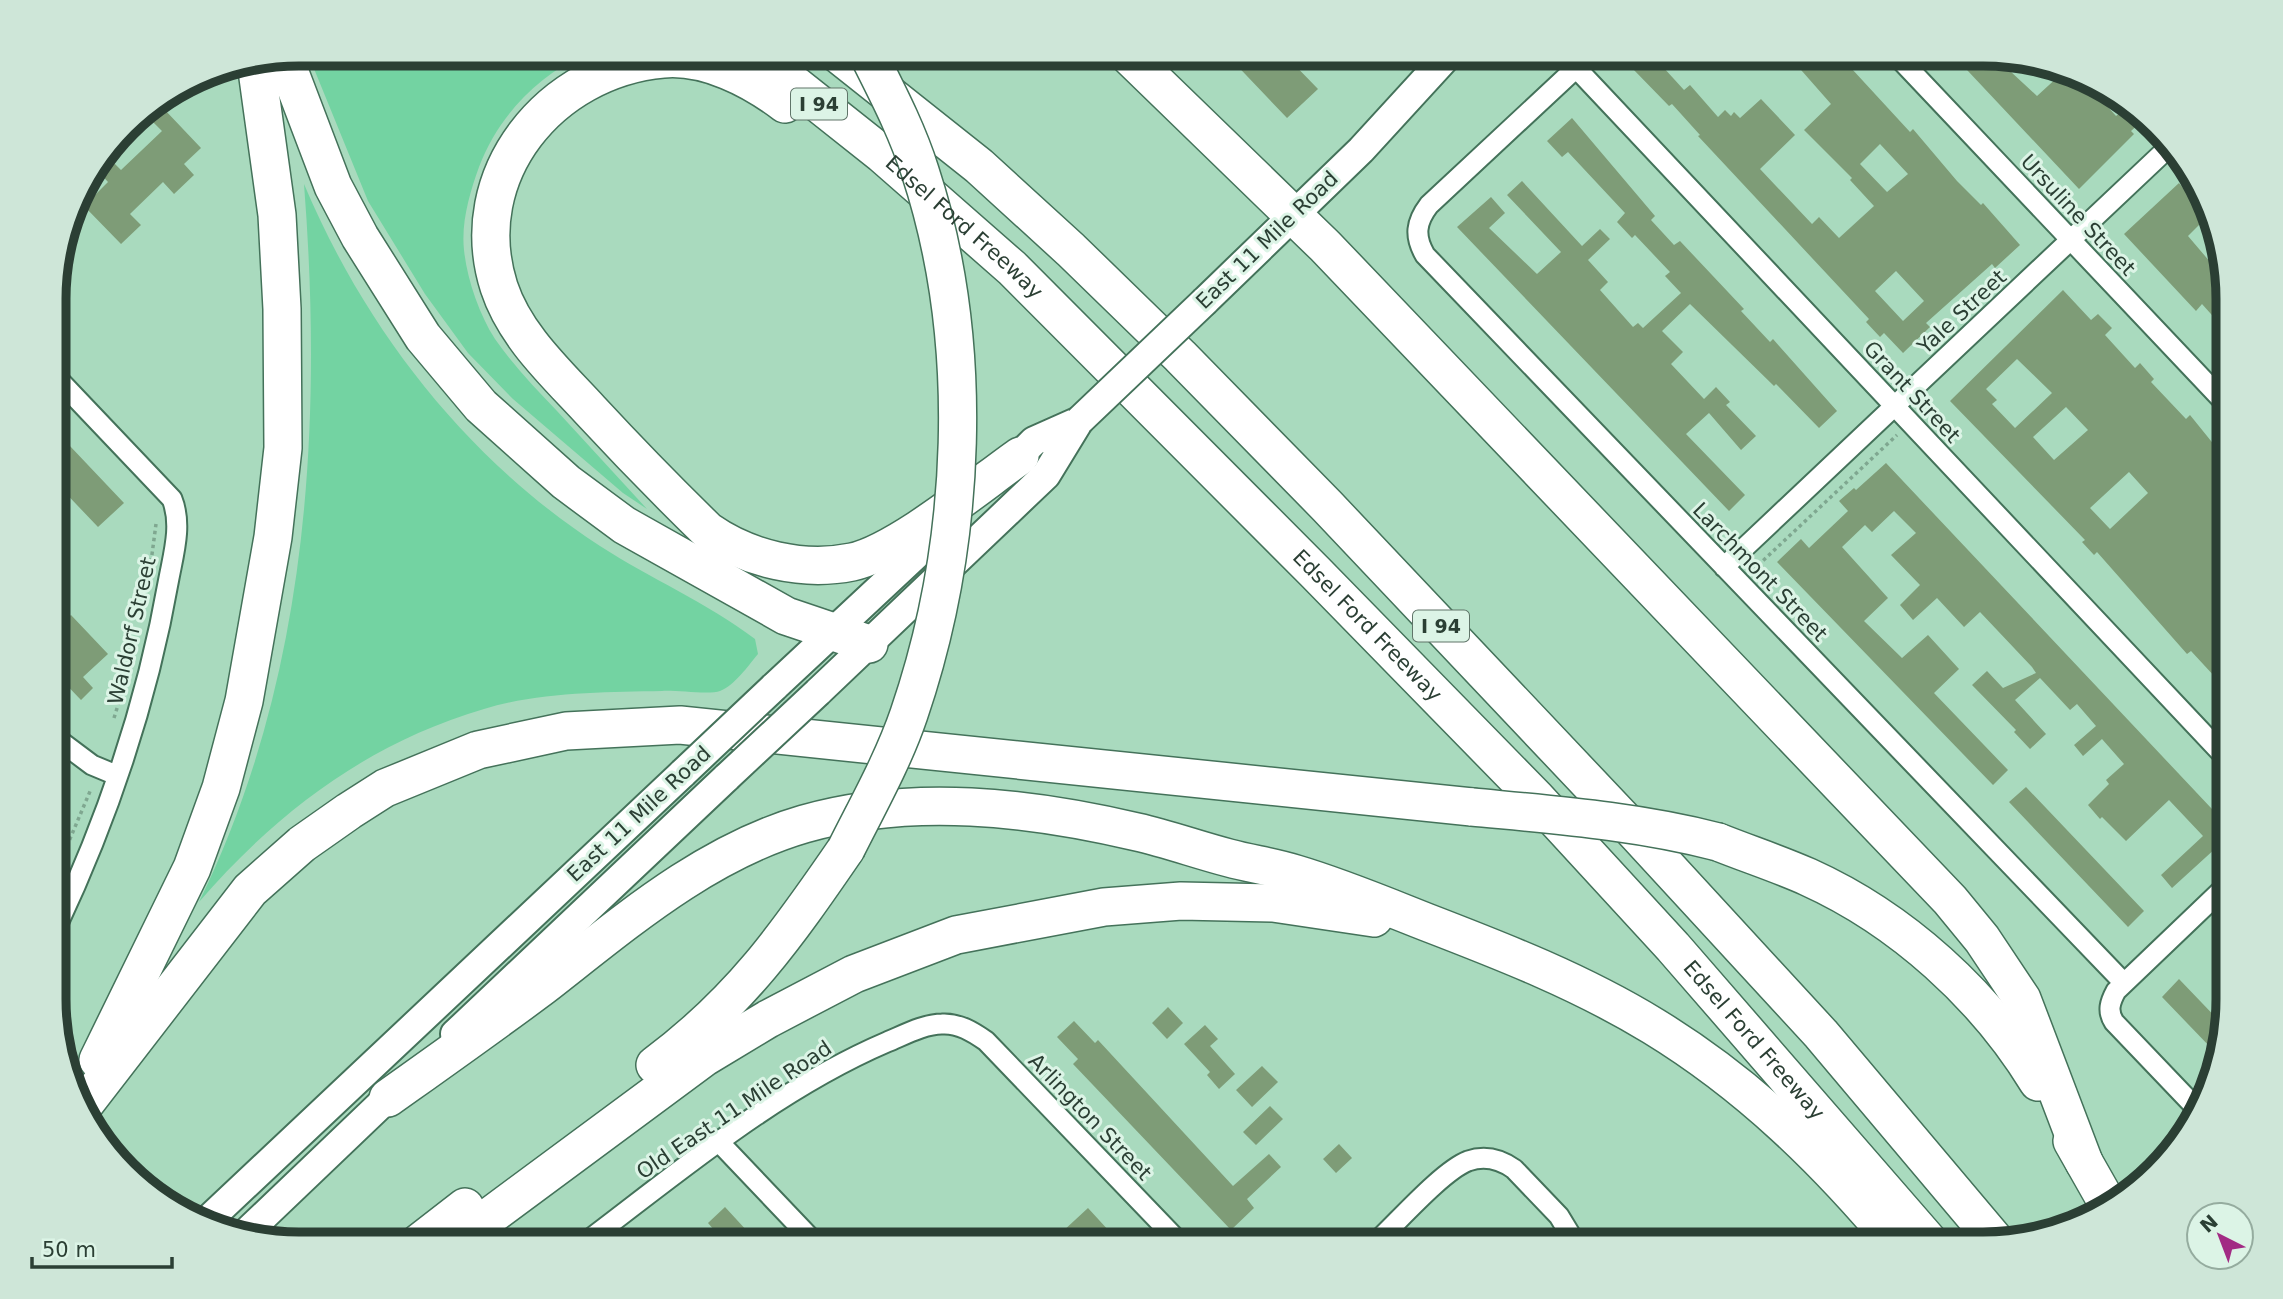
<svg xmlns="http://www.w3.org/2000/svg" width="2283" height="1299" font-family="'DejaVu Sans',sans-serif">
  <rect width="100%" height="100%" fill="#a9dabe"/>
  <!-- green -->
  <path fill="#73d3a2" d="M308,54H585C536,77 498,117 479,167C470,192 461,222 464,250C467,279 479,314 495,339C513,365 536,389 557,411C587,444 617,476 647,509L623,493L513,399L468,353L425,294L368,201Z
    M304,184C365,329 467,460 600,546C651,579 706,602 755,639L758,654C748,666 735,685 720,691C710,695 676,690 662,691C605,692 539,692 484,709C368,743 277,812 199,902C308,680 323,427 304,184Z"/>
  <!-- building -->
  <path fill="#7e9c77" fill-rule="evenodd" d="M1226,54H1284L1318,89L1287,118Z
    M1647,54H1677L1663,67L1684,90L1690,85L1718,117L1725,110L1731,116L1734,112L1740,118L1761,99L1795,135L1760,169L1812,224L1819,217L1839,238L1874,206L1850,180L1852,178L1804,130L1831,104L1787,54L1840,56L1910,132L1913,129L1957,181L1981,205L1983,203L2020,245L1995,268L1992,264L1926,323L1930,327L1903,353L1884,333L1880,337L1866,322L1869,319L1698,136L1700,135L1672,104L1669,106L1632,68ZM1880,144L1908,174L1887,192L1860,164ZM1896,271L1924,301L1903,321L1875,291Z
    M1952,54L1996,58L2037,96L2060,75L2085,81L2116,116L2127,107L2142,121L2131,131L2134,134L2079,189Z
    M164,109L201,148L184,164L194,175L174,194L163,182L130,214L141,225L121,244L84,206L108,182L98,171L110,159L121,170L162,131L152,121Z
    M1572,118L1655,216L1651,220L1674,245L1680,241L1744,309L1741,311L1770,342L1773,339L1837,411L1819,428L1776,384L1774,386L1690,304L1662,331L1683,352L1671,364L1704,399L1716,387L1730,402L1726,405L1756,436L1741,450L1709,413L1686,434L1745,495L1729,511L1457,227L1491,197L1505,213L1489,228L1537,274L1561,252L1507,195L1522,181L1582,246L1600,229L1610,239L1588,260L1608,282L1600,290L1633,327L1638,323L1643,328L1681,293L1665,276L1670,272L1635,235L1632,238L1617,222L1625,213L1568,152L1562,157L1547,141Z
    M2179,183L2206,218L2188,236L2228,283V333L2202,304L2196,311L2124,234Z
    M2063,290L2091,320L2098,314L2112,328L2105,335L2135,368L2140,363L2154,379L2151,382L2186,419L2190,415L2228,462V691L2191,651L2187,654L2097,552L2094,555L2082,542L2085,540L1950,401ZM2017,359L2052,393L2015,428L1992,404L1997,400L1986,389ZM2066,407L2088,430L2054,460L2033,437ZM2129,472L2148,493L2110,529L2090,508Z
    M56,436L67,447L69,445L124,503L98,527L56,483Z
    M1886,463L2228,826V837L2172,888L2161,875L2203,836L2169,800L2126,841L2102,817L2100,819L2088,805L2109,784L2106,780L2124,764L2102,739L2083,756L2074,745L2096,726L2077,704L2070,710L2040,678L2015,700L2046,734L2030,749L2014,732L2016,730L1972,685L1987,671L2003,688L2036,673L2032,667L1980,612L1964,627L1937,598L1913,620L1900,605L1920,585L1891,555L1916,533L1894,511L1872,532L1865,525L1842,547L1888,598L1864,621L1902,658L1928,635L1959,669L1934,693L2008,770L1993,785L1777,562L1801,539L1809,548L1848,511L1839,501L1854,488L1856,490Z
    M71,615L108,654L83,677L93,688L81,700L56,674V628Z
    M2026,787L2144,911L2128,927L2009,802Z
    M2179,979L2225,1027L2221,1040L2212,1049L2162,997Z
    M1168,1007L1183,1023L1167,1039L1152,1023Z
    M1074,1021L1095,1043L1098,1040L1233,1186L1269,1154L1281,1167L1247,1199L1254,1208L1231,1230L1073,1064L1078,1059L1057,1037Z
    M1205,1025L1218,1039L1210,1046L1235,1074L1219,1089L1207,1075L1210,1072L1184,1044Z
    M1262,1066L1278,1082L1252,1107L1236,1090Z
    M1270,1106L1283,1119L1256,1145L1243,1132Z
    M1339,1144L1352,1158L1336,1173L1323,1159Z
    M725,1207L760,1245H727L708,1223Z
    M1088,1208L1121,1244L1074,1245L1062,1232Z"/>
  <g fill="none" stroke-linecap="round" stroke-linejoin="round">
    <defs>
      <path id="minor" d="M1563,54L2228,760
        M1895,54L2228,406
        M1576,68L1429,205C1416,222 1414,236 1425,255L2124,983
        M56,377L172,499C182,524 174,552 169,578C148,698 108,818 56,928
        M1724,567L2169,147
        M56,738L92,765L116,775
        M2199,1111L2114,1022C2107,1011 2110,1002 2116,991L2228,884
        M719,1142L817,1245
        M1374,1244C1396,1224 1442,1171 1468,1161C1485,1155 1500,1159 1514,1169L1559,1216L1576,1244
        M582,1245C679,1172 775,1090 887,1042C904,1035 924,1024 942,1024C959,1023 973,1032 986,1041L1181,1244"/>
      <path id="secondary" d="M1205,301L1361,150L1449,54
        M1006,469L1034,441L1079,421
        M774,687L952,521
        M818,692L1046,475L1079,421
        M455,1034L727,777
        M208,1220L683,773
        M248,1231L403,1083"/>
      <g id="motorway">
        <path id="s1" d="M756,54L882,154L1012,268L1315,572L1537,799L1673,947L1931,1244"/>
        <path d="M838,54L979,166L1071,250L1180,356L1327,506L1624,820L1821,1034L1998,1244"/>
        <path d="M1127,54L1325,246L1950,900L1982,939L2022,999L2084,1162"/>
        <path d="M284,57L333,186L360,237L423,337L481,406L566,482L624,525L786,616L869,644"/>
        <path d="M785,104C752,79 706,55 663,59C551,69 463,174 499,287C515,336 556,373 590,410C628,451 668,492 708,531C748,559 803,572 852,562C898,552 979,485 1020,456"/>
        <path d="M1718,842C1748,854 1779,864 1808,877C1901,919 1985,995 2038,1082"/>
        <path d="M98,1060L192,868L221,788L244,701L273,537L283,448L282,309L277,215L256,63"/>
        <path d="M655,1065C740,1002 787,935 846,849"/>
        <path d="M388,1098C440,1061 491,1025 542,987C623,924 704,853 804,824C912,793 1030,807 1137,832C1168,839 1198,850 1229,858C1251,864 1274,867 1296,874C1340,887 1383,905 1426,922C1504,952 1581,982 1653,1026C1748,1084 1825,1159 1896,1244"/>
        <path d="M84,1105L250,890L302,844L349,811L385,788L478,750L566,731L680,725L1472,807"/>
        <path d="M2072,1141L2110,1208"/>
        <path d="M416,1245L465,1207"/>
        <path d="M451,1245L705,1057L768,1019L854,974L956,935L1104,907L1181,901L1273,903L1374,918"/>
      </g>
    </defs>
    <!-- minor casing -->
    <use href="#minor" stroke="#44725a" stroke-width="23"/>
    <!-- secondary casing -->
    <use href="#secondary" stroke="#44725a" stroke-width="32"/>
    <!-- motorway casing -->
    <use href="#motorway" stroke="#44725a" stroke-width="40"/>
    <!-- path -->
    <path stroke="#7fa790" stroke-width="3.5" stroke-dasharray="3.5 3.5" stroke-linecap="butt" d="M151,562L156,524
      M1753,570L1897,435
      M114,718L123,689
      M56,872L91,789"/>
    <!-- minor -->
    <use href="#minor" stroke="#fff" stroke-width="19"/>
    <!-- secondary -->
    <use href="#secondary" stroke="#fff" stroke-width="28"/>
    <!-- motorway -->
    <use href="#motorway" stroke="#fff" stroke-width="37"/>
    <defs>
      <path id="secondary-bridge" d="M1079,421L1205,301
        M683,773L774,687
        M727,777L818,692"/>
      <path id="motorway-bridge" d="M1472,807C1555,815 1637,821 1718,842
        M846,849C868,805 893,761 909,714C967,544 976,342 920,171C907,130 887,92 868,54"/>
    </defs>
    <!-- secondary-bridge casing -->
    <use href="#secondary-bridge" stroke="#44725a" stroke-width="32" stroke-linecap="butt"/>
    <!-- motorway-bridge casing -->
    <use href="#motorway-bridge" stroke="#44725a" stroke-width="40" stroke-linecap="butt"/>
    <!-- secondary-bridge -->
    <use href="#secondary-bridge" stroke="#fff" stroke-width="28"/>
    <!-- motorway-bridge -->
    <use href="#motorway-bridge" stroke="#fff" stroke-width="37"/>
  </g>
  <g text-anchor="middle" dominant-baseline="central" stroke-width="6" stroke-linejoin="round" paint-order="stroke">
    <!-- shield labels -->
    <g fill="#dcf4e6" stroke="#607569" stroke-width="2">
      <rect x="791" y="88.5" width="56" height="31" rx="5"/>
      <rect x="1413" y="610.5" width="56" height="31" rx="5"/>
    </g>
    <g font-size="19" font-weight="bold" fill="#2b3f34">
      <text x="819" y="104">I 94</text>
      <text x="1441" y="626">I 94</text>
    </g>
    <!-- street labels -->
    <g font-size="21" fill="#2b3f34" stroke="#dcf4e6">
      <text transform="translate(2078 215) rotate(47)">Ursuline Street</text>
      <text stroke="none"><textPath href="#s1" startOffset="271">Edsel Ford Freeway</textPath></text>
      <text transform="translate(1267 240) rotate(-44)">East 11 Mile Road</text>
      <text transform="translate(1962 312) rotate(-43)">Yale Street</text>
      <text transform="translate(1912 392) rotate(47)">Grant Street</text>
      <text transform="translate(1760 572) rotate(46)">Larchmont Street</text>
      <text stroke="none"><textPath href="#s1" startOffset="838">Edsel Ford Freeway</textPath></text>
      <text transform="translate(132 631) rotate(-77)">Waldorf Street</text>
      <text transform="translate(639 814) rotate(-43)">East 11 Mile Road</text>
      <text stroke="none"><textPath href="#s1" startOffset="1405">Edsel Ford Freeway</textPath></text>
      <text transform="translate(734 1110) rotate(-34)">Old East 11 Mile Road</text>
      <text transform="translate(1090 1117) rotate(46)">Arlington Street</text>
    </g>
  </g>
  <!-- crop -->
  <path d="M0 0H2283V1299H0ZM299 66H1983A233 233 0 0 1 2216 299V999A233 233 0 0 1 1983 1232H299A233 233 0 0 1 66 999V299A233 233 0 0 1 299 66Z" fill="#cee6d8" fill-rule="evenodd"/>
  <path fill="none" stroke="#2b3f34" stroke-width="9" d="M299 66H1983A233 233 0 0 1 2216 299V999A233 233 0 0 1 1983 1232H299A233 233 0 0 1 66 999V299A233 233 0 0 1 299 66Z"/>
  <!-- north arrow -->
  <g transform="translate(2220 1236) rotate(318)"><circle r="33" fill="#dcf4e6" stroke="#95ac9f" stroke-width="2"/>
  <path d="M0-5L12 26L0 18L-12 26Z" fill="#a22b84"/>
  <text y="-10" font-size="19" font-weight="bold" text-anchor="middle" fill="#2b3f34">N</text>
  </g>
  <!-- scale -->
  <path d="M32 1257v10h140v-10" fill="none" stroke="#2b3f34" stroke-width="3.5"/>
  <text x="42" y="1257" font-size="21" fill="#2b3f34" stroke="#dcf4e6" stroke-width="5" paint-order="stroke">50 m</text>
</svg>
